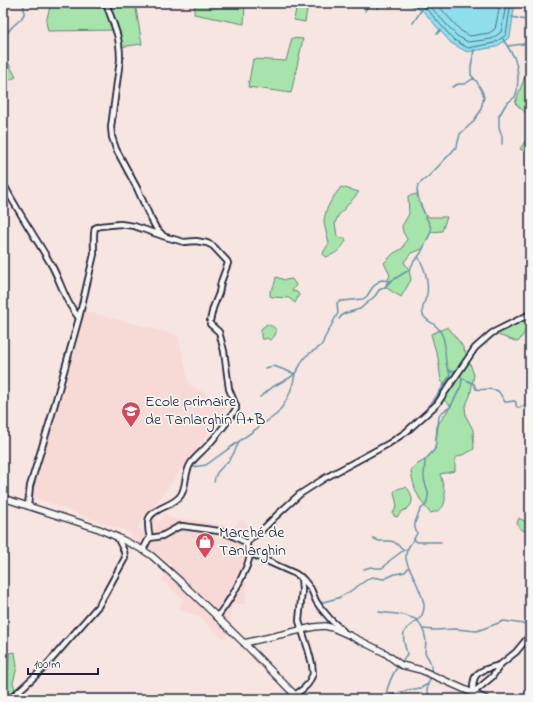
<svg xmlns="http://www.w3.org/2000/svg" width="533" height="702" font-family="'Indie Flower',sans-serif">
  <rect width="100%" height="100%" fill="#f7e5e1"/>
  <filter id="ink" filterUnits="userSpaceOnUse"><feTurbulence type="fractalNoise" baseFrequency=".025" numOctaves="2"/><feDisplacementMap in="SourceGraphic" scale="8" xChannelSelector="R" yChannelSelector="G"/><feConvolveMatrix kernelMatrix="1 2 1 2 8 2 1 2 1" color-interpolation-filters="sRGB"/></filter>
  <g filter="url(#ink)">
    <!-- built -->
    <path fill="#f7d9d5" d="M84,311L178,335L189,384L228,407L137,528L145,533L154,516L160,520L164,513L173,519L194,520L229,526L233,528L241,519L258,534L247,543L251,552L240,579L247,583L245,604H233L227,626L232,631L224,639L203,620L195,615L179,610L180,606L184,600L162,580L173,567L158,554L130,537L131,533L33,497V493Z"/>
    <!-- green -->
    <path fill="#a6e4ab" stroke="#648373" d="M51,3H135L142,44L119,47L116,30L48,31L46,22Z
      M195,3H245L244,24L194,14Z
      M297,3H308L305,22L294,20Z
      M292,38L303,39L291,93L248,87L253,59L286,61Z
      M3,53L16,77L6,82L3,96Z
      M530,63V117L515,103Z
      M530,137V154L520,149L527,138Z
      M341,187L359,192L338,216L335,223L337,236L340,238H345L346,241C341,249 335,255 325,257L323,253L329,243C328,237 324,227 324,221C325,208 333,197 341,187Z
      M417,194L419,201L425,215L430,217H447L442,231L431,232L423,249L411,253L404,262L409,270L411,280L401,297L385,287L390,275L384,263L394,253L402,249L407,239L403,232L402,226L409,214L408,196Z
      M276,277L285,280L292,279L296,285L292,291L297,292L299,295L295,303L289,298L273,297L270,296V291C274,287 275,283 276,277Z
      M530,314V329L525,332L518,342L492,333Z
      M267,324C277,328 279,331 272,339L270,340L267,338L265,339H262L261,337V329Z
      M448,327L461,344L467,355L474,375L470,396L465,407L466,416L473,430L474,449L467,453L455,458V471L440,474C444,489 453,510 430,513C418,498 414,490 411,471L414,466L425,460L435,449L437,426L451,406L441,398L449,386L441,381L438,358L434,345L431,334Z
      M406,487C411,491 415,502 409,507C407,510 403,510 401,512C400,514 398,516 397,517L394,516L393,513L397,506L394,492C397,488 401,488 406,487Z
      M519,518L526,522L528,521L530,518V533L520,529L517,523Z
      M15,652L17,667L13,683L15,689L5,699H3V685L8,670L9,653Z"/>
    <!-- water -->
    <path fill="#8edeeb" stroke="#6393a5" d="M406,3H512L514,9L510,37L496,47L467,52L451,43L423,11Z"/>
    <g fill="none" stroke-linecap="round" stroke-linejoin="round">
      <!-- shore -->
      <path stroke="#4d6d81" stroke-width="1" d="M416,3L426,8L454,40L468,48L494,43L506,35L510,9L509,3
        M427,3L457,36L468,42L492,39L501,32L505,10L504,3
        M436,3L461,31L470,36L489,33L495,29L499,10L498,3"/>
      <!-- stream -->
      <path stroke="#6393a5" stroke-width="1.5" d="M378,9L379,3
        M365,11L369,3
        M512,17L530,21
        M413,23L422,9
        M526,27H530
        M437,34L440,30
        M3,38L12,27L21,19L24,14V3
        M508,46L530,43
        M452,87L458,84H465L474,78
        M502,144V136L499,127V116L506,104L515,97L517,91L518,78L517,67L514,57L503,39
        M419,258C425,269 429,281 427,294C426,300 420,308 423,315C425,320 433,323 437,327C439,329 441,332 442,335C448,346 442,360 449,371H454L456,373
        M339,319L343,314L360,309L375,296L379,290L385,287L391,281
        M459,375L462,378L474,384L476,389C483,391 491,387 498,391C501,394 503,399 505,402H507L514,401L516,402V406L519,408L523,406L530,402
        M260,397C266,393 271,387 278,384C283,381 290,379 294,374C300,369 301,361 306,356C313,350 323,348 324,339L338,313L337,303L341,301L363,299L367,296L372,288L379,281L382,280L391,281L409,270L412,265L414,261L418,257L421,253L431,232V228L419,201L417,190L418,185L430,175L451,153L457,146L460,134L472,123L480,112L484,97L482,91L477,82L471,75V67L474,50
        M427,407C438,398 441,387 450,376L449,371
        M193,467L206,465L277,414C286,403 293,389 295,374L274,366L265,368
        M214,482C216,469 222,469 230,459C234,454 236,448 239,442
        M373,538L379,541H390L394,542L403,549
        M414,539L417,542H441
        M364,569L371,567L375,568H382L385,566L389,561L404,550L407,549
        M323,602L338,598L349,592L371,577L384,579L395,574L405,572L409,567
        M379,612L405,615C409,618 413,617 417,620C419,621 420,625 422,628C427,638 426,642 425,653C430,661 432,663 431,673
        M423,629L434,630L456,629L477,631L504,621L530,625
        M401,663L407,654C406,648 402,640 404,633C407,623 423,624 424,607C425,600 415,580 412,573C409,567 405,562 406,555C406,547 414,541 417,533C413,526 415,522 418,515C421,509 420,509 426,505C427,501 429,496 428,492C427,486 424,483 424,477C424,471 425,466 425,460L435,449L439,417C441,410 447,411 451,406L461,386L462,378
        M428,684L427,691L432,699
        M385,697C388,685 391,676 398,666
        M383,699L385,697L408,690L421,688L428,684L431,677"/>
      <defs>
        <path id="minor" d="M106,3C109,12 112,19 115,28C119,38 120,50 120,60L111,127L112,137L116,149L137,188L150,217L156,228L162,234
          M3,183C18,212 36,238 52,266C59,279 63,293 70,305C73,310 76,314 79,318L50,421L30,486L28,506
          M79,318L94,254C94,247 93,234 95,228L100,226L120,224L134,226L166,237L184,242L196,241L207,243L213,246L227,261L228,263L221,282L219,293L213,308L210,321V324L219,332L224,351L229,389L236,406V409C228,421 220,432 210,443C204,450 196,456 191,463C184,473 187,485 181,495C174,507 148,508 148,523C148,528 149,534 150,538
          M143,550L148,540L150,538L162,536L178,527L182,526L219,531L231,535L247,543
          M217,617C228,603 238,587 245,570C248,565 249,558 251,552
          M343,631L331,620L320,607L316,601L311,589L303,579L296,574L278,566L254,555L249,551L247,547V543L252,537L258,534L277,515L300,494L325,478L388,444L406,432L437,404L475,348L492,333L530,314
          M473,693L492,677L501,664L516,652L530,635
          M473,693C473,689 473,684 474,680C476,670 491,668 499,665
          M10,699L44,668L99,605L125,558L124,551L117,537
          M289,699L303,689L308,684L313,674L312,664L308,649L299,621L302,590L301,577"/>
        <path id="tertiary" d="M3,498L99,529L117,537L143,550L152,556L180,581L244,643L299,699
          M244,643L314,627L325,626L333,628L351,636L385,653L401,665L421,670L486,699"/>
      </defs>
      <!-- minor casing -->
      <use href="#minor" stroke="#22223b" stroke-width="8"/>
      <!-- tertiary casing -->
      <use href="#tertiary" stroke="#22223b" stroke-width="8"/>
      <!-- minor -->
      <use href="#minor" stroke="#f6f6f2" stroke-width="4.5"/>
      <!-- tertiary -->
      <use href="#tertiary" stroke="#f6f6f2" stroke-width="5.5"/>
    </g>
  </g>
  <!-- icons -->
  <defs>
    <symbol id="school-pin" viewBox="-11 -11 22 30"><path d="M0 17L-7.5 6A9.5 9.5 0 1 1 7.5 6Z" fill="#d1495b" stroke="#f6f6f2"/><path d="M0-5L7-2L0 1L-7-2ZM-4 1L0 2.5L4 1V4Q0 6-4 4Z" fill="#fff"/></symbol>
    <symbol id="shop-pin" viewBox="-11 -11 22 30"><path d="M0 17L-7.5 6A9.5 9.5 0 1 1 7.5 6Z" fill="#d1495b" stroke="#f6f6f2"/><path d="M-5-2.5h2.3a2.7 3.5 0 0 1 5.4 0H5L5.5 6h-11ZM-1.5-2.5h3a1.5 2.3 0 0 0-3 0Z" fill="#fff"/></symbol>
  </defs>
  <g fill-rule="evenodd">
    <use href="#school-pin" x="120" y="400" width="22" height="30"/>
    <use href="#shop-pin" x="194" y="531" width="22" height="30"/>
  </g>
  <g text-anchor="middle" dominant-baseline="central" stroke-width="3.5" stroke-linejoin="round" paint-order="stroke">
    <!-- poi labels -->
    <g font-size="16" fill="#22223b" stroke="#f6f6f2" text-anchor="start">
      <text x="145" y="402">Ecole primaire<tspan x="145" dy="18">de Tanlarghin A+B</tspan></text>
      <text x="219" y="533">Marché de<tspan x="219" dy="18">Tanlarghin</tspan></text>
    </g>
  </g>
  <!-- margin -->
  <rect width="533" height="702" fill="none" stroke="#f6f6f2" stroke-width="16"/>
  <rect x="8" y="8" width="517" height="686" fill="none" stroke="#22223b" stroke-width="1.5" filter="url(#ink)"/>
  <!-- scale -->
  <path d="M28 668v6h70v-6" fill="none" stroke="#22223b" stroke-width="2"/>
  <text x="34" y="668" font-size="12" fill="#22223b" stroke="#f6f6f2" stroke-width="3" paint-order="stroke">100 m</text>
</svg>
